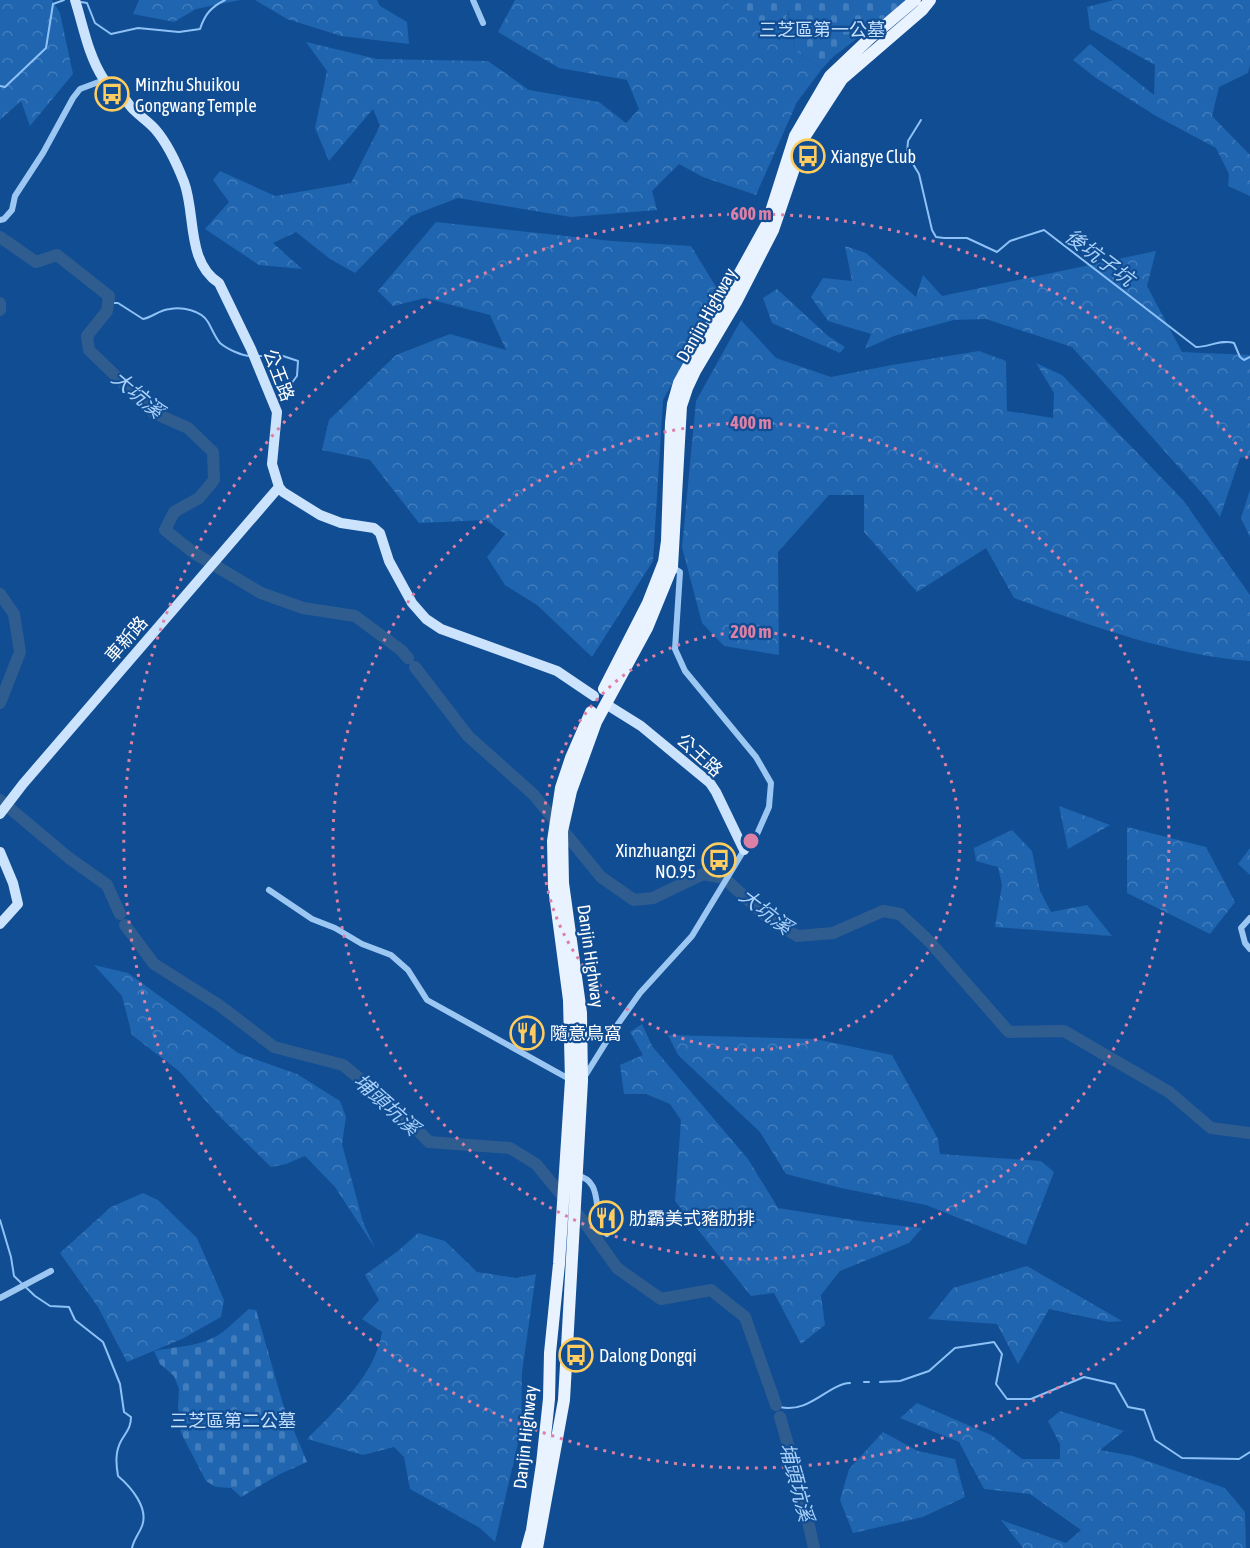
<svg xmlns="http://www.w3.org/2000/svg" width="1250" height="1548" font-family="'Asap Condensed','Noto Sans TC',sans-serif">
  <defs>
    <pattern id="forest-crowns" width="20" height="18" patternUnits="userSpaceOnUse" patternTransform="scale(1.5)"><rect width="20" height="18" fill="#1f65b0"/><path d="M2 6a3 3 0 1 1 6 0M12 15a3 3 0 1 1 6 0" fill="none" stroke="#417cbc"/></pattern>
    <pattern id="cemetery-stones" width="16" height="16" patternUnits="userSpaceOnUse" patternTransform="scale(1.5)"><rect width="16" height="16" fill="#1f65b0"/><path d="M2 7V4a2 2 0 0 1 4 0v3zM10 15v-3a2 2 0 0 1 4 0v3z" fill="#417cbc"/></pattern>
  </defs>
  <rect width="100%" height="100%" fill="#114d93"/>
  <!-- forest -->
  <path fill="url(#forest-crowns)" d="M0,0H52L60,13L73,74L30,126L21,101L0,120Z
    M139,0H240L196,9L174,22L133,14Z
    M255,0H377L380,6L407,22L409,44L341,36L287,19Z
    M515,0H727L725,2L783,28L787,8L795,50L822,69L797,102L756,195L703,177L679,164L652,191L657,210L571,217L458,198L411,216L355,273L330,259L296,232L273,243L302,269L259,265L205,229L229,202L213,180L220,171L275,196L351,183L380,126L373,109L329,161L315,128L327,71L306,42L377,59L488,61L529,90L599,102L626,123L639,109L627,80L559,68L498,32Z
    M1114,0H1250V65L1248,73L1219,87L1212,116L1250,155V196L1228,186L1229,174L1216,148L1156,116L1096,78L1073,60L1090,44L1154,95L1155,65L1090,29L1087,7Z
    M436,222L612,241L691,246L721,295L663,400L653,561L592,657L537,605L505,585L487,557L505,534L486,520L419,523L370,460L322,450L329,420L396,355L450,334L506,350L490,315L425,298L393,306L378,291Z
    M845,246L866,253L916,297L923,275L942,296L1156,251L1147,286L1182,352L1250,355V456L1240,458L1220,517L1207,499L1072,347L986,319L954,320L894,336L865,349L871,334L828,321L811,297L823,278L852,281Z
    M777,289L828,336L845,347L840,353L772,323L763,298Z
    M741,320L776,358L831,377L892,365L979,351L1006,361L1007,411L1053,418L1054,393L1036,363L1062,375L1183,500L1250,595V661C1169,655 1090,625 1014,598L986,548L917,592L864,532V495H829L778,552L779,655L724,646L702,623L682,547L696,401Z
    M1250,490V537L1241,518Z
    M1059,806L1110,825L1068,849Z
    M1127,827L1206,847L1235,902L1210,934L1127,893Z
    M1012,830L1032,851L1040,891L1051,912L1087,905L1112,936L995,927L1002,885L998,867L976,861L974,848Z
    M1250,848V875L1238,864Z
    M94,965L128,973L238,1053L297,1074L340,1101L346,1117L342,1144L363,1222L375,1248L335,1187L305,1156L286,1164L271,1167L222,1119L179,1071L132,1035L122,996Z
    M642,1024L652,1046L748,1159L778,1208L866,1222L922,1228L909,1243L840,1271L821,1295L825,1325L801,1344L774,1293L751,1296L675,1201L681,1120L670,1104L646,1094H624L620,1065L643,1055L630,1032Z
    M668,1035L815,1039L892,1055L938,1139L940,1154L1041,1161L1054,1172L1026,1245L926,1205L841,1188L786,1174L760,1132L678,1055Z
    M143,1193L158,1200L197,1238L224,1300L221,1317L182,1339L127,1362L98,1307L60,1253L111,1207Z
    M418,1233L445,1241L477,1272L516,1278L536,1274L522,1372L521,1430L495,1542L480,1528L410,1489L404,1457L394,1447L363,1455L307,1439C337,1408 375,1376 382,1332L362,1319L379,1300L365,1275L398,1251Z
    M1027,1266L1122,1321L1109,1322L1049,1309L1018,1364L997,1324L928,1319L953,1288Z
    M917,1403L991,1435L1022,1459H1060V1444L1048,1421L1060,1411L1124,1431L1100,1450L1133,1456L1225,1488L1245,1512L1246,1548H1023L1001,1520L1066,1543L1081,1530L1030,1494L984,1489L959,1442L900,1418Z
    M883,1432L918,1451L955,1459L965,1497L923,1517L853,1533L840,1500L849,1469Z"/>
  <!-- cemetery -->
  <path fill="url(#cemetery-stones)" d="M727,0H907L833,57L822,69L795,50L788,10L783,28L753,24L725,2Z
    M249,1309L256,1310L283,1404L307,1462L280,1474L241,1497L231,1488L216,1487L206,1481L181,1433L178,1407L179,1389L174,1376L160,1364L154,1351C177,1346 204,1347 224,1331C233,1324 240,1316 249,1309Z"/>
  <g fill="none" stroke-linecap="round" stroke-linejoin="round">
    <!-- stream -->
    <path stroke="#8ec2f7" stroke-width="2" d="M81,2L87,3L95,23L111,34L138,28L179,32L200,29C205,14 211,7 225,0
      M0,86L5,87L46,48L53,4L64,0
      M921,120L908,141L907,154L919,174L932,230L936,237L944,238H967L997,252L1010,241L1044,230L1196,347C1209,347 1222,339 1234,343L1240,357L1244,360L1250,357
      M108,303H118L143,319C153,317 159,310 170,309C182,307 201,310 208,322C212,329 215,337 220,343C227,349 242,356 251,356
      M256,356H283L298,361L297,376L279,400
      M0,1220L11,1257L14,1276L35,1296L50,1306L69,1307L75,1320L103,1342L120,1384L124,1412L131,1417C131,1428 126,1432 121,1441C115,1452 116,1464 118,1476C131,1487 149,1508 142,1526C139,1534 134,1539 132,1548
      M864,1382H869
      M880,1382L900,1381L929,1371L955,1348L994,1342L1002,1354L996,1384L1007,1399H1031L1084,1377L1115,1384L1128,1407L1144,1410L1155,1440L1182,1458L1239,1459L1250,1452
      M771,1392L780,1407C809,1414 828,1384 850,1383"/>
    <!-- river -->
    <path stroke="#305d90" stroke-width="12" d="M0,237L36,262L57,255L109,296L107,311L87,336L89,350L154,413L188,428L213,452L214,480L199,498L174,512L165,530L194,553L261,593L303,608L355,616L401,650L408,658
      M0,303V310
      M0,594L14,614L20,652L0,703
      M415,667L468,736L534,795L601,877L634,900L653,898L703,874L724,878L768,918L797,936L833,933L883,911L900,914L929,941L1009,1032L1064,1031L1169,1092L1211,1128L1250,1133
      M0,800L69,858L107,885L120,914
      M125,925L154,964L219,1005L274,1047L343,1065L398,1110L429,1142L510,1148L536,1164L588,1227L617,1268L661,1299L711,1290L745,1317L776,1405
      M780,1417L800,1486L814,1548"/>
    <!-- street -->
    <path stroke="#9dc7f3" stroke-width="6" d="M473,0L483,23
      M0,220L4,219L12,210L15,196L43,153L73,98L80,89L104,80
      M269,890L312,919L335,928L362,944L391,955L408,970L427,1000L571,1080
      M1250,918L1241,928L1245,943L1250,949
      M585,1076L613,1031L640,993L692,936L744,850L754,841L769,807L771,783L756,757L685,671L675,649L680,572L672,567
      M576,1175C599,1180 595,1199 599,1217C600,1224 604,1229 607,1234
      M0,1298L51,1271"/>
    <!-- secondary -->
    <path stroke="#cce3fd" stroke-width="10" d="M75,0C83,25 88,55 103,78C106,83 113,85 117,90C124,96 128,105 135,111C141,117 149,122 155,129C168,144 177,164 184,182C196,213 186,262 219,283L251,349L277,412L272,464L279,487L283,492L320,515L341,523L374,528L380,533L389,561L412,603L426,619L441,629L557,671L594,696
      M609,706L641,726L710,783L716,792L744,850
      M0,814L23,784L279,487
      M0,852L13,883L18,904L0,924"/>
    <!-- primary -->
    <path stroke="#e9f2ff" stroke-width="12" d="M604,689L648,603L664,562L667,541L671,423L673,404L679,383L767,224L795,136L830,76L870,38L915,0
      M527,1548L532,1530L542,1464L549,1399L550,1353L559,1264L571,1080L569,1000L554,887L553,841L561,788L571,758L591,712
      M537,1548L564,1400L582,1081L581,1013L563,883L562,831L571,791L596,722L647,628L672,567L681,406L687,388L695,371L736,302L773,230L805,136L842,79L922,10L930,0"/>
  </g>
  <!-- distance rings -->
  <g fill="none" stroke="#dd80a5" stroke-width="3" stroke-dasharray="3 6">
    <circle cx="751" cy="841" r="209"/>
    <circle cx="751" cy="841" r="418"/>
    <path d="M1248 1223A627 627 0 1 1 1248 459"/>
  </g>
  <!-- icons -->
  <defs>
    <symbol id="bus-ring" viewBox="-11 -11 22 22"><circle r="9.5" fill="#114d93" stroke="#ffcc5f" stroke-width="1.5"/><path d="M-5-6H5V4H4V6H2V4H-2V6H-4V4H-5ZM-3.5-4V0h7V-4ZM-3.5 1.2v1.5H-2V1.2ZM2 1.2v1.5H3.5V1.2Z" fill="#ffcc5f"/></symbol>
    <symbol id="restaurant-ring" viewBox="-11 -11 22 22"><circle r="9.5" fill="#114d93" stroke="#ffcc5f" stroke-width="1.5"/><path d="M-5-6h1v4h1v-4h1v4h1v-4h1v5L-1.5 .5V6h-2V.5L-5-1ZM5-6V6H3V1.5H1.5Q1.5-4 5-6Z" fill="#ffcc5f"/></symbol>
  </defs>
  <g fill-rule="evenodd">
    <use href="#bus-ring" x="93" y="75" width="38" height="38"/>
    <use href="#bus-ring" x="789" y="137" width="38" height="38"/>
    <use href="#bus-ring" x="700" y="841" width="38" height="38"/>
    <use href="#restaurant-ring" x="508" y="1014" width="38" height="38"/>
    <use href="#restaurant-ring" x="587" y="1199" width="38" height="38"/>
    <use href="#bus-ring" x="557" y="1336" width="38" height="38"/>
  </g>
  <g text-anchor="middle" dominant-baseline="central" stroke-width="4.5" stroke-linejoin="round" paint-order="stroke">
    <!-- park labels -->
    <g font-size="18" fill="#c5e0fd" stroke="#114d93">
      <text x="822" y="29">三芝區第一公墓</text>
      <text x="233" y="1420">三芝區第二公墓</text>
    </g>
    <!-- poi labels -->
    <g font-size="18" fill="#fff" stroke="#114d93" text-anchor="start">
      <text x="135" y="84">Minzhu Shuikou<tspan x="135" dy="21">Gongwang Temple</tspan></text>
      <text x="831" y="156">Xiangye Club</text>
      <text x="696" y="850" text-anchor="end">Xinzhuangzi<tspan x="696" dy="21">NO.95</tspan></text>
      <text x="550" y="1033">隨意鳥窩</text>
      <text x="629" y="1218">肋霸美式豬肋排</text>
      <text x="599" y="1355">Dalong Dongqi</text>
    </g>
    <!-- street labels -->
    <g font-size="18" fill="#fff" stroke="#114d93">
      <text transform="translate(706 315) rotate(-61)">Danjin Highway</text>
      <text transform="translate(279 375) rotate(69)">公王路</text>
      <text transform="translate(126 639) rotate(-49)">車新路</text>
      <text transform="translate(700 755) rotate(42)">公王路</text>
      <text transform="translate(591 956) rotate(82)">Danjin Highway</text>
      <text transform="translate(525 1437) rotate(-84)">Danjin Highway</text>
    </g>
    <!-- water labels -->
    <g font-size="20" font-style="italic" fill="#a9d1fa" stroke="#114d93">
      <text transform="translate(1100 257) rotate(37)">後坑子坑</text>
      <text transform="translate(138 394) rotate(40)">大坑溪</text>
      <text transform="translate(766 911) rotate(38)">大坑溪</text>
      <text transform="translate(387 1104) rotate(42)">埔頭坑溪</text>
      <text transform="translate(797 1482) rotate(75)">埔頭坑溪</text>
    </g>
  </g>
  <circle cx="751" cy="841" r="9" fill="#dd80a5" stroke="#114d93" stroke-width="3"/>
  <g font-size="18" text-anchor="middle" font-weight="bold" fill="#dd80a5" stroke="#114d93" stroke-width="4.5" stroke-linejoin="round" paint-order="stroke">
    <text x="751" y="220">600 m</text>
    <text x="751" y="429">400 m</text>
    <text x="751" y="638">200 m</text>
  </g>
</svg>
